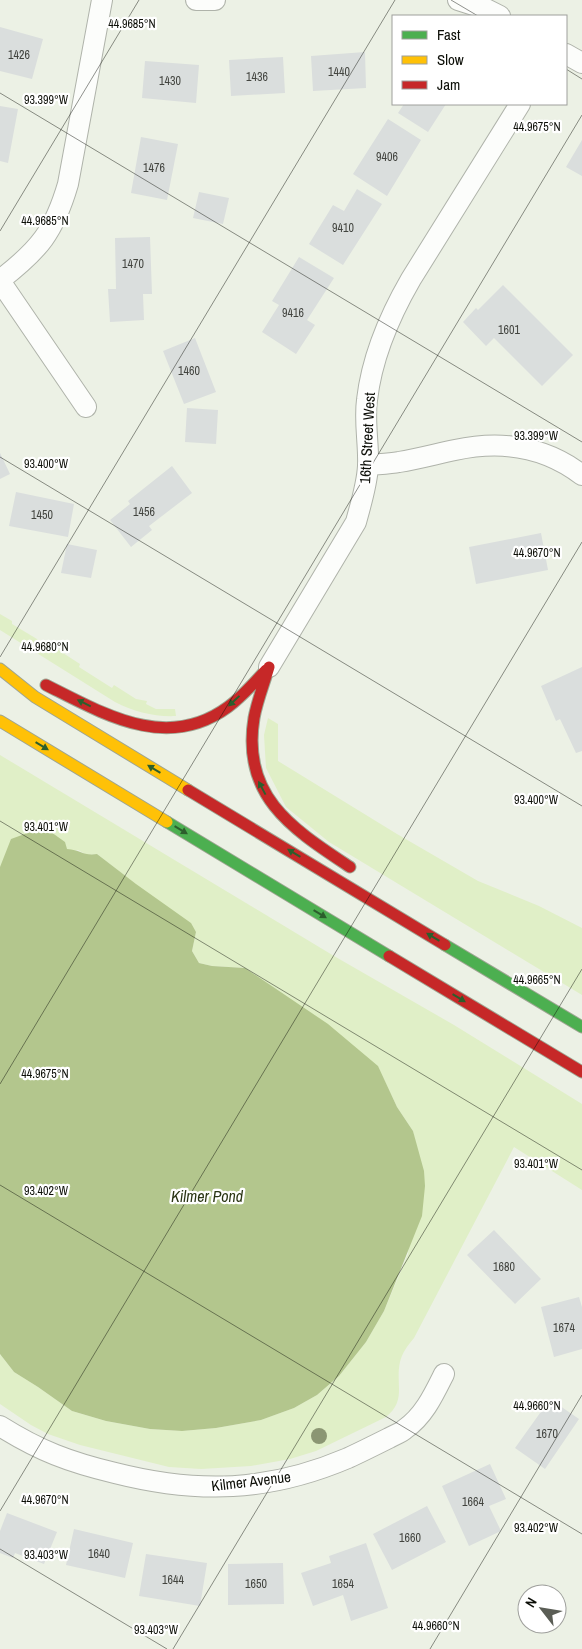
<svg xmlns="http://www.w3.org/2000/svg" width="582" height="1649" font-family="'Archivo Narrow',sans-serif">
  <rect width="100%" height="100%" fill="#ecf1e5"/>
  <!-- green -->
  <path fill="#e0efc7" d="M0,614L12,621V624L47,645L49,644L80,664L79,667L112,688L114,685L136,699L147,701L146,704L156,709H175L176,716C155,717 134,712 115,702L0,630Z
    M268,718L278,724V761L397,834L478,881L539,906L582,928V995L329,842L286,807L266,768L264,735Z
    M0,755L334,956L454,1025L582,1104V1190L514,1147L414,1338C408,1345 402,1353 400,1362C395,1384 407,1400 386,1417L316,1451L290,1459L251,1466L201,1469L169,1467L80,1445L48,1434L31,1425L0,1404V1354L14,1372L38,1387L72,1411L106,1421L150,1429L182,1431L216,1428L261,1420L294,1408L317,1395L339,1376L366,1342L384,1311L408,1254L417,1150L413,1131L397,1107L378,1067L245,968L212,966L199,963L192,951L196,932L97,854L87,855L78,850L0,867Z"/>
  <!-- water -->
  <path fill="#b3c68d" d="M44,827L65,842L67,849C81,850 83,856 97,854L136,884L191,923L196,932L192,951L199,963L212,966L245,968L328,1024L378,1066L397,1107L413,1131L424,1171L425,1186L422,1216L384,1311L366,1342L339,1376L317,1395L294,1408L261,1420L216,1428L182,1431L150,1429L106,1421L72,1411L38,1387L14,1372L0,1354V867L11,839Z"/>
  <!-- building -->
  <path fill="#dadedd" d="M0,27L43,39L32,79L0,71Z
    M365,52L366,88L313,91L311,56Z
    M283,57L285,93L231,96L229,60Z
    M145,61L199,65L196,103L142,98Z
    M404,104H446L428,132L398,113Z
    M0,106L18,109L8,163L0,161Z
    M388,119L421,140L387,196L353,174Z
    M141,137L178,144L167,200L131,193Z
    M582,140V176L566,167Z
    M357,189L382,204L343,265L309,244L333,205L344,211Z
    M199,192L229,198L223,224L193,218Z
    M150,237L152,294H143L144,320L110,322L108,289H116L115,238Z
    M299,257L334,278L307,320L315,325L296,354L262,332L279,305L272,301Z
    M503,285L573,355L542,386L494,338L486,346L463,322L476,308L478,310Z
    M195,338L216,392L184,404L163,351Z
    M187,408L218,410L216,444L185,442Z
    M0,453L10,474L0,479Z
    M172,466L192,493L149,526L152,530L131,547L110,520L130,504L128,501Z
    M16,492L74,504L68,537L9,526Z
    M541,533L548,570L476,584L469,547Z
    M67,544L97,550L91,578L61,573Z
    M582,667V751L576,753L560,719L556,721L541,686Z
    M494,1230L541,1279L515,1304L467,1255Z
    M579,1297L582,1307V1349L554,1357L541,1307Z
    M550,1399L579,1419L545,1469L515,1448Z
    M490,1464L506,1499L489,1506L501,1531L469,1546L442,1486Z
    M427,1506L446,1542L392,1570L373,1534Z
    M7,1513L57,1532L44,1564L15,1553L13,1558L0,1553V1531Z
    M74,1529L133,1543L125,1578L66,1565Z
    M366,1543L388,1608L351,1621L343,1595L313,1606L301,1573L331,1563L329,1556Z
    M146,1554L207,1563L200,1606L139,1596Z
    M283,1563L284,1604L228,1605V1564Z"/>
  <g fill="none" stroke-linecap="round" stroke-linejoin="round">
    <defs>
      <path id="street" d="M196,0H215
        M458,0L486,9L500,16
        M566,54L582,63
        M0,280C39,250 54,232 68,184L102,0
        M0,281L86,407
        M368,465C378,464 389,464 399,462C418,459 436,454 455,450C501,440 544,446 582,475
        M269,667L356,522C361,503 367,485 368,466C369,444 364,422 367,400C372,356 389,317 411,279L520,104
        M0,1426C40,1451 69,1462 115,1473C198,1494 268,1492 348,1458C361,1452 375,1445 389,1438C394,1435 401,1433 405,1429C424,1416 434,1394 444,1374"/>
      <path id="fast" d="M167,822L389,956
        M445,945L582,1027"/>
      <path id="slow" d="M0,669L35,697L188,790
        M0,721L167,822"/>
      <path id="jam" d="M269,667C264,684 257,701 254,718C241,797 293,829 350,867
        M46,685C104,714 167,752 228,707C242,697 254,683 266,670
        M188,790L445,945
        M389,956L582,1072"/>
    </defs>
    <!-- street casing -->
    <use href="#street" stroke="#afb3aa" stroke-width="22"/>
    <!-- fast casing -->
    <use href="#fast" stroke="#9ea592" stroke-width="13"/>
    <!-- slow casing -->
    <use href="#slow" stroke="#9ea592" stroke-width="13"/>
    <!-- jam casing -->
    <use href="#jam" stroke="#9ea592" stroke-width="13"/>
    <!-- street -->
    <use href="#street" stroke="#fcfdfb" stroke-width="20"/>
    <!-- fast -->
    <use href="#fast" stroke="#4caf50" stroke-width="11"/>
    <!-- slow -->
    <use href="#slow" stroke="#ffc107" stroke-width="11"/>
    <!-- jam -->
    <use href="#jam" stroke="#c62828" stroke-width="11"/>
  </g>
  <!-- trees -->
  <circle fill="#8b9673" cx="319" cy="1436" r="8"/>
  <!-- one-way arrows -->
  <defs><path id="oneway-solid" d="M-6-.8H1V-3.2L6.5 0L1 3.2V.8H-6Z" transform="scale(1.25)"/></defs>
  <g fill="#2c5e2c">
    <use href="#oneway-solid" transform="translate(234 701) rotate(137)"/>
    <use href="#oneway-solid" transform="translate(84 703) rotate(-154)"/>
    <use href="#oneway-solid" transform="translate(42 746) rotate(31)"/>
    <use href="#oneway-solid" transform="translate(154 769) rotate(-149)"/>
    <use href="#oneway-solid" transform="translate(262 788) rotate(-118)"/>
    <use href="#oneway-solid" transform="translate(181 830) rotate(31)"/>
    <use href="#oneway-solid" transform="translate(294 853) rotate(-149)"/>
    <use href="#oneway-solid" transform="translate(320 914) rotate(31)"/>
    <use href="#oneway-solid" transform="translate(433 937) rotate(-149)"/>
    <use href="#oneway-solid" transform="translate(459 998) rotate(31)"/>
  </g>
  <!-- ticks -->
  <path fill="none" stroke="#0c0e07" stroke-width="1" stroke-opacity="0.45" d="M451,0L478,16M566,69L582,79M0,93L582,442M0,231L139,0M0,457L582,806M0,657L395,0M0,821L582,1170M0,1084L582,115M0,1185L582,1534M0,1511L582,542M0,1549L167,1649M173,1649L582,969M430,1649L582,1395"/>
  <g text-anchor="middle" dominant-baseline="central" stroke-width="4.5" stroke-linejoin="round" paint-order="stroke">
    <!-- number labels -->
    <g font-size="12" fill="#42443f">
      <text x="19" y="55">1426</text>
      <text x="339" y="72">1440</text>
      <text x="257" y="77">1436</text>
      <text x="170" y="81">1430</text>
      <text x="387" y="157">9406</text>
      <text x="154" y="168">1476</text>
      <text x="343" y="228">9410</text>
      <text x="133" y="264">1470</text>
      <text x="293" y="313">9416</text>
      <text x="509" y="330">1601</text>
      <text x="189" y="371">1460</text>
      <text x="144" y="512">1456</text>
      <text x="42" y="515">1450</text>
      <text x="504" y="1267">1680</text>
      <text x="564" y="1328">1674</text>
      <text x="547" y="1434">1670</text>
      <text x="473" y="1502">1664</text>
      <text x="410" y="1538">1660</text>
      <text x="99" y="1554">1640</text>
      <text x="173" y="1580">1644</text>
      <text x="256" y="1584">1650</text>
      <text x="343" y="1584">1654</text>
    </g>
    <!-- street labels -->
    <g font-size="15" fill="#0c0e07" stroke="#fff">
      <text transform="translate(367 438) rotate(-87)">16th Street West</text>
      <text transform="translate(251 1481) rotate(-7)">Kilmer Avenue</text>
    </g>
    <!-- water labels -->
    <g font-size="16" font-style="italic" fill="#2a3514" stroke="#fff">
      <text x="207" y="1196">Kilmer Pond</text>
    </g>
  </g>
  <g font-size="12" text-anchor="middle" fill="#0c0e07" stroke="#fff" stroke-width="4.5" stroke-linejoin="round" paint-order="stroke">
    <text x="132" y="28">44.9685°N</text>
    <text x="46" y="104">93.399°W</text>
    <text x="537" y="131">44.9675°N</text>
    <text x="45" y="225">44.9685°N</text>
    <text x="536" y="440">93.399°W</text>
    <text x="46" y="468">93.400°W</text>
    <text x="537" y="557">44.9670°N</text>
    <text x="45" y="651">44.9680°N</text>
    <text x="536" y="804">93.400°W</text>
    <text x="46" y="831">93.401°W</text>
    <text x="537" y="984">44.9665°N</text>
    <text x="45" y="1078">44.9675°N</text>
    <text x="536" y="1168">93.401°W</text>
    <text x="46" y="1195">93.402°W</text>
    <text x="537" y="1410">44.9660°N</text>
    <text x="45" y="1504">44.9670°N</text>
    <text x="536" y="1532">93.402°W</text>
    <text x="46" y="1559">93.403°W</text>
    <text x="436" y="1630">44.9660°N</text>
    <text x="156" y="1634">93.403°W</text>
  </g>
  <!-- legend -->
  <rect x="392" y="15" width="175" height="90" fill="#ffffff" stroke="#9e9f9c"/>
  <rect x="402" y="31" width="25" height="8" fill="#4caf50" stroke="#9e9f9c"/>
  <text x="437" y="40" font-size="15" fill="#0c0e07">Fast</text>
  <rect x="402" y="56" width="25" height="8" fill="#ffc107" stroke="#9e9f9c"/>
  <text x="437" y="65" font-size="15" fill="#0c0e07">Slow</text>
  <rect x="402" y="81" width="25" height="8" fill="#c62828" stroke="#9e9f9c"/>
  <text x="437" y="90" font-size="15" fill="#0c0e07">Jam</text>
  <!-- north arrow -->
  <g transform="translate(542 1609) rotate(301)"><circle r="24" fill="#ffffff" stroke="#9e9f9c"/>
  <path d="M0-4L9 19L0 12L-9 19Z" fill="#5a5d55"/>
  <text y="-8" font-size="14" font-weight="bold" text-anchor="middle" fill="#0c0e07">N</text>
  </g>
</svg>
